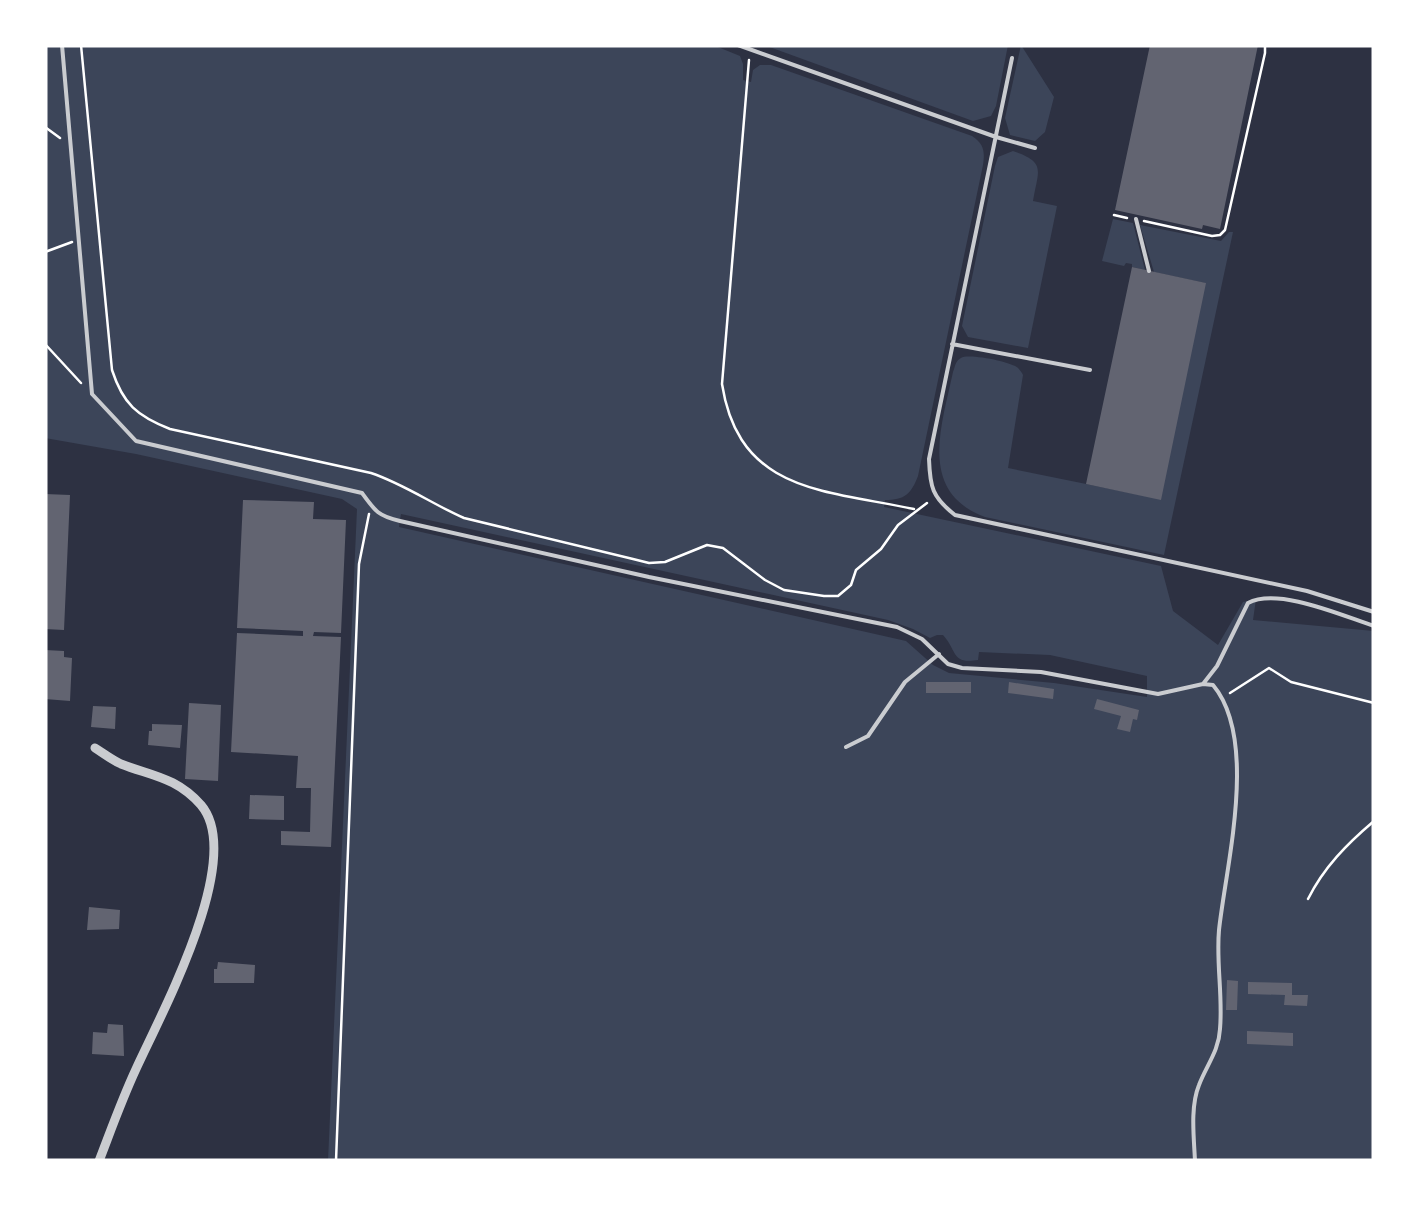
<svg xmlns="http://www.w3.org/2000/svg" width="1419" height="1206" font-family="'Exo 2',sans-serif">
  <rect width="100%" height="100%" fill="#2d3142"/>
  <!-- green -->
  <path fill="#3c4559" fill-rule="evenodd" d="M45,45H713L740,56L743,64V80L751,82L753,70L760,65H771L972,136C984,144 985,151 983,165L918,476C911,494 905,500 885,500L884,507L1161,566L1173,611L1218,645L1243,602L1256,599L1253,620L1374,631V1161H328L357,509L342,499L136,454L45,438ZM401,514L888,620L913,629L930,638L937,635H943C958,652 951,664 978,660L979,652L1050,655L1147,676V697L1054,683L949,673L933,665L906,641L399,527Z
    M764,45H1008L996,106L991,116L973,121Z
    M1021,45L1054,97L1045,132L1035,141L1010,135L1005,118Z
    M1013,151C1047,163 1038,170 1033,201L1057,206L1028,348L968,337L962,326L995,166L998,157Z
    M1113,219L1133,223L1145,270L1132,267V264L1126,263L1124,266L1102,261Z
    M1140,225L1221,241L1229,232H1233L1164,555L985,517C917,492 942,425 953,372C955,367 955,361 961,358C968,353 1012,362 1018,368C1020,370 1022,373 1023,375L1008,468L1160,499L1205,283L1154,272Z"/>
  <!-- building -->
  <path fill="#626471" d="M1150,45H1258L1220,229L1203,225L1202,229L1115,210Z
    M1132,267L1206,283L1161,500L1086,484Z
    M45,494L70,495L64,630L45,629Z
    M243,500L314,502L313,519L346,520L341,633L314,632L313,636L341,637L331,847L281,845V831L310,832L311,788H296L298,756L231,752L237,633L303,636V631L237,628Z
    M45,650L64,651V657L72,658L70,701L45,699Z
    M926,682H971V693H926Z
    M1009,682L1054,689L1053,699L1008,693Z
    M1097,699L1139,710L1137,720L1133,719L1130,732L1117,729L1121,716L1094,709Z
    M189,703L221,705L218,781L185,779Z
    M93,706L116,707L115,729L91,727Z
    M152,724L182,725L180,748L148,745L149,731H152Z
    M250,795L284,796V820L249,819Z
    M89,907L120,910L119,929L87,930Z
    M218,962L255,965L254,983H214V969H217Z
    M1227,980L1238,981L1237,1010H1226Z
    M1248,982L1292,983V995H1308L1307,1006L1284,1005L1285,995L1248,994Z
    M108,1024L123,1025L124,1056L92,1054L93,1032L107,1033Z
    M1247,1031L1293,1033V1046L1247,1044Z"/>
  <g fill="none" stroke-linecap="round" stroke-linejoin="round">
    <!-- path -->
    <path stroke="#fff" stroke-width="2.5" d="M81,45L112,370C123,404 137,416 170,429L371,473C404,484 432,504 464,518L633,559L649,563L665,562L707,545L723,548L765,580L784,590L824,596H838L851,585L856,570L881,549L898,525L927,503
      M749,60L722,384C739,493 825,490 914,509
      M45,127L60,138
      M1114,215L1127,218
      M1144,221L1212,236L1220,235L1225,230L1265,53V45
      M45,252L72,242
      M45,344L81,383
      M1230,693L1269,668L1291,682L1374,703
      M1308,899C1324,867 1347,844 1374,821
      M336,1161L359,564L369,514"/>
    <!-- service -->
    <path stroke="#caccd0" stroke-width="4" d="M62,45L92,394L136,441L362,493C375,511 378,516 400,521L649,577L897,627L922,639L948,664L962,668L1041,672L1158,694L1203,684L1213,685C1259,740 1226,865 1219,930C1216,963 1223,996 1220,1029C1219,1051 1206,1066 1199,1085C1190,1107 1194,1138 1195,1161
      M738,45L996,137L1035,148
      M1012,58L929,459C930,487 932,497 955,515L1307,591L1374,612
      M1136,219L1149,271
      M952,344L1090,370
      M1203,684L1217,666L1248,603C1278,587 1343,616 1374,626
      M846,747L868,736L905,682L939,654"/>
    <!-- minor -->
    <path stroke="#caccd0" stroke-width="9" d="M95,748C103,753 112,760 121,764C152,776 176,777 201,805C246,858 161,1014 136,1069C122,1099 111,1130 99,1161"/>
  </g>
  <!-- border -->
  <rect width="1419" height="1206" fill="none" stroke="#ffffff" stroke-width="95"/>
</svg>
